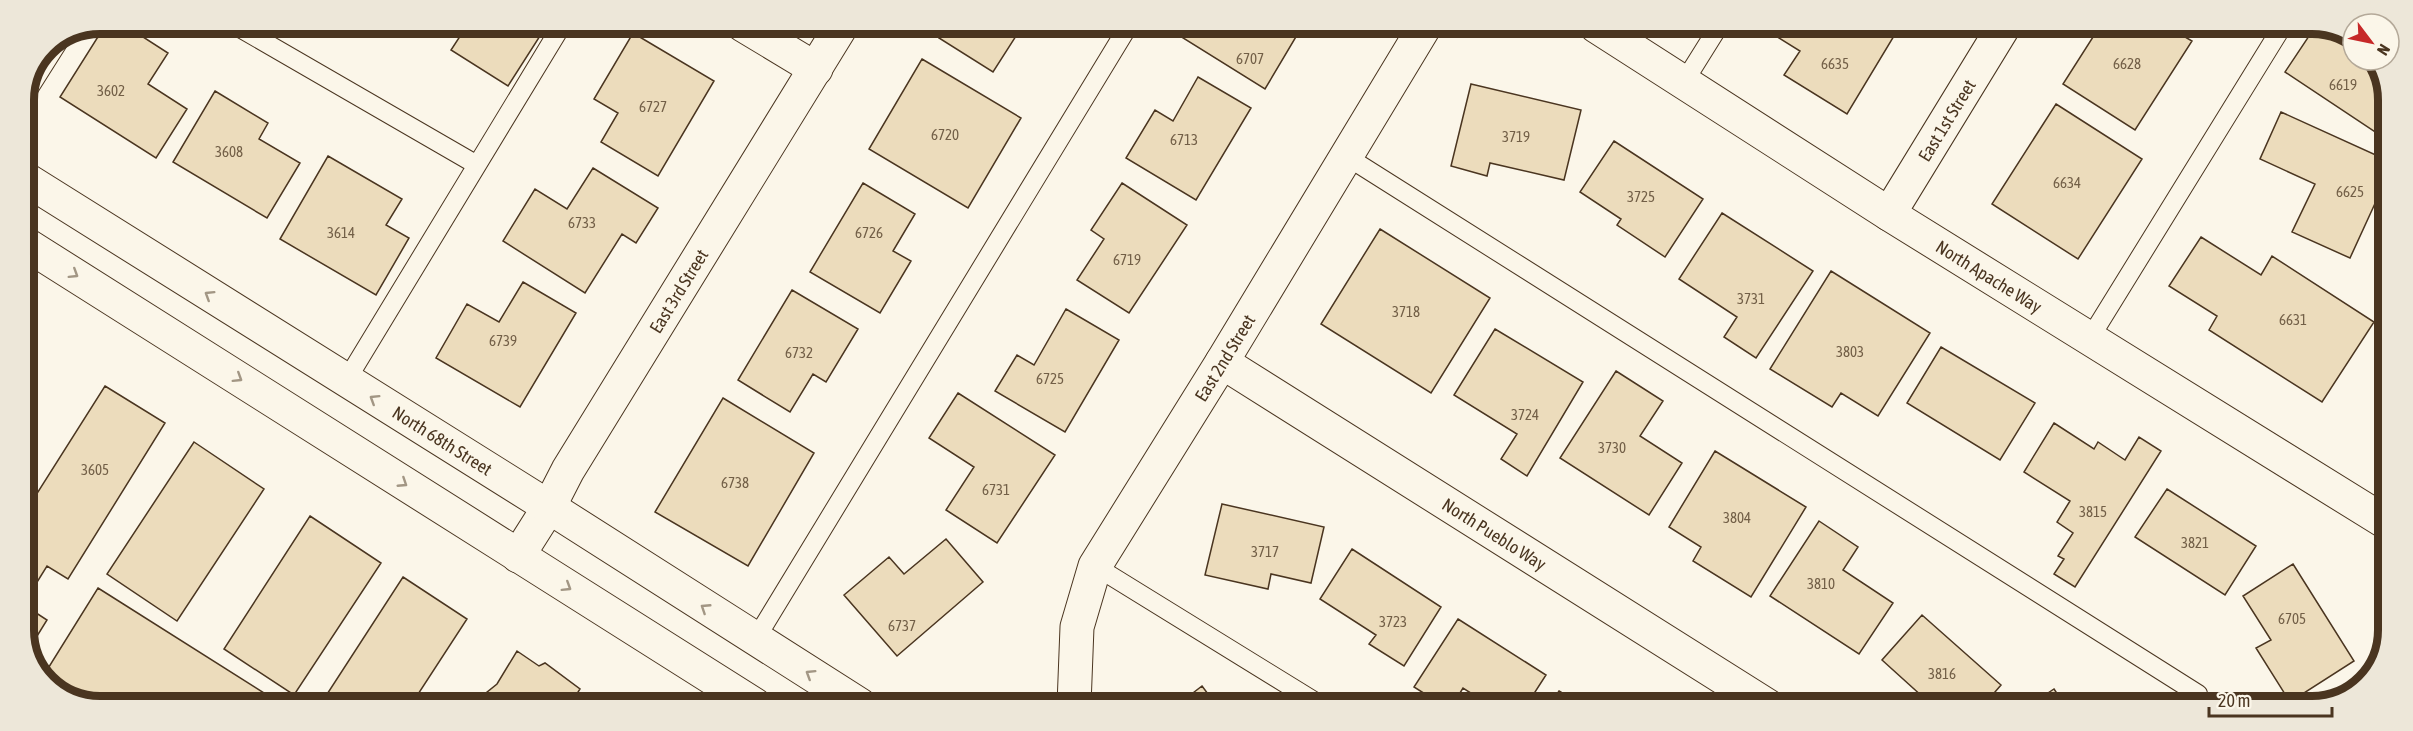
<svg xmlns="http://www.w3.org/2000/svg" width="2413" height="731" font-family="'Asap Condensed',sans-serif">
  <rect width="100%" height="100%" fill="#fbf6e9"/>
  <!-- building -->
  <path fill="#ecdcbc" stroke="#4a3520" stroke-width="1.5" d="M106,24H123L168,53L148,84L187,109L156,158L60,97Z
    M468,24L547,25L508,86L451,50Z
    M948,25H1023L993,72L939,38Z
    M1168,25H1303L1265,89L1167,28Z
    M1764,26H1900L1847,114L1784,75L1800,51L1763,28Z
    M2100,26L2168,27L2192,41L2135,130L2063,84Z
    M2315,27H2332L2353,40V60H2375L2389,95V141L2285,72Z
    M633,33L714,81L658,176L601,142L618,113L594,99Z
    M922,59L1021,118L968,208L869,149Z
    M1198,77L1251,108L1196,200L1126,158L1155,110L1173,121Z
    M1471,84L1581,110L1564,180L1490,163L1487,176L1451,166Z
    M215,91L268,123L259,139L300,163L267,218L173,162Z
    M2056,104L2142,159L2078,259L1992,204Z
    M2281,112L2389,161L2388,202L2378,197L2350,258L2292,232L2315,184L2260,159Z
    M1614,141L1703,199L1665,257L1617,225L1621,219L1580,192Z
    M328,156L402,199L386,225L409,238L376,295L280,239Z
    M593,168L658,208L636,243L622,234L585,293L503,241L535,189L567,209Z
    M863,183L915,214L893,251L911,261L880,313L810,272Z
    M1122,183L1187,225L1129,313L1077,280L1104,239L1091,230Z
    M1722,213L1813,271L1756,358L1724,337L1737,317L1679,279Z
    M1380,229L1490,298L1431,393L1321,324Z
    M2201,237L2261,275L2272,256L2374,322L2322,402L2209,330L2217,316L2169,286Z
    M1831,271L1930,333L1878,416L1841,393L1832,407L1770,369Z
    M523,282L576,313L520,407L436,358L467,304L499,322Z
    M792,290L858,329L826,382L813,374L790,412L738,380Z
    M1066,309L1119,340L1065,432L995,391L1017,355L1034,365Z
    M1495,329L1583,382L1527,476L1501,459L1517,434L1454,395Z
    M1941,347L2035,403L2000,460L1907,403Z
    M1616,371L1663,401L1640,436L1682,463L1649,515L1560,458Z
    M105,386L165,423L68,579L47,566L24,603V514Z
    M958,393L1055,455L997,543L946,510L974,467L929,438Z
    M723,398L814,453L748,566L655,512Z
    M2054,423L2094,449L2098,442L2125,460L2139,437L2161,451L2075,587L2054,574L2064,559L2058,556L2073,533L2057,522L2070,501L2024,472Z
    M194,442L264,489L177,621L107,574Z
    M1715,451L1806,507L1751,597L1693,561L1701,547L1669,527Z
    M2167,489L2256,546L2225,595L2135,537Z
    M1222,504L1324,527L1311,583L1271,574L1268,589L1205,575Z
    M310,516L381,563L294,695L224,649Z
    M1819,521L1858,547L1843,570L1893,603L1859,654L1770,596Z
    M946,539L983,582L897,656L844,595L889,557L904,574Z
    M1352,549L1441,607L1404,666L1369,644L1376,635L1320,599Z
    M2293,564L2354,661L2290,702L2256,648L2271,640L2243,596Z
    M403,577L467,619L411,705H320Z
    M98,588L283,705L85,704L42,678Z
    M24,605L47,620L29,649L24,636Z
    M1922,615L2001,685L1982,707H1934L1882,660Z
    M1458,619L1546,675L1526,706H1491L1463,688L1452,706H1444L1414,687Z
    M517,651L539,666L545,663L580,689L570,705H483L486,700L481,697L497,684Z
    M1202,686L1217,706H1176Z
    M2054,689L2066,707H2027Z
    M1559,691L1584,706H1549Z
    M638,694L654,705H631Z"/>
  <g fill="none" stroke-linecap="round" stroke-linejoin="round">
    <defs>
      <path id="lane" d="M233,24L477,165
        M1684,82L1719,26
        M28,90L59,41
        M1346,156L2198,694V707
        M2090,338L2282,27
        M346,381L562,25
        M1095,566L1322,706
        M755,640L1129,25"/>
      <g id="street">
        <path d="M743,25L816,69"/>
        <path id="s1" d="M1596,26L1889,214L2387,523"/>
        <path id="s2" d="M1889,214L2004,26"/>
        <path id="s3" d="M1222,362L1768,706"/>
        <path id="s4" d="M518,556L549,507L568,470L842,25"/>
        <path id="s5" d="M1074,705L1077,627L1095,566L1222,362L1425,26"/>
      </g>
      <g id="secondary">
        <path id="s6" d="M24,178L549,507L860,705"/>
        <path d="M24,243L755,705"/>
      </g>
    </defs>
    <!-- lane casing -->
    <use href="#lane" stroke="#4a3520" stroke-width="20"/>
    <!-- street casing -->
    <use href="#street" stroke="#4a3520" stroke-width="35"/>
    <!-- secondary casing -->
    <use href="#secondary" stroke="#4a3520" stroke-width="35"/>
    <!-- lane -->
    <use href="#lane" stroke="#fbf6e9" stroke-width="18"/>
    <!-- street -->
    <use href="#street" stroke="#fbf6e9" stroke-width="33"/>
    <!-- secondary -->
    <use href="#secondary" stroke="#fbf6e9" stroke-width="33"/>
  </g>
  <!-- one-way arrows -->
  <defs><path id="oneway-chevron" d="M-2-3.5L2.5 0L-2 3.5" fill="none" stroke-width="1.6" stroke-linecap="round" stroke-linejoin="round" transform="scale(1.5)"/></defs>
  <g stroke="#a29684">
    <use href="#oneway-chevron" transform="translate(74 274) rotate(32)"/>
    <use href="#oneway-chevron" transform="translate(209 295) rotate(-148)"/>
    <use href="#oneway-chevron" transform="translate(238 378) rotate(32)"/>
    <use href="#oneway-chevron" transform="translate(374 399) rotate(-148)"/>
    <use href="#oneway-chevron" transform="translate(403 483) rotate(33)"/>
    <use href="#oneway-chevron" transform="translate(567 587) rotate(32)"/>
    <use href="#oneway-chevron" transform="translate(705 608) rotate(-147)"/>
    <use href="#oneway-chevron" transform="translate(810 674) rotate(-148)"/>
  </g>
  <g text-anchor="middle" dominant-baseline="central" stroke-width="4.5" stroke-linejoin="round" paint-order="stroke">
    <!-- number labels -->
    <g font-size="15" fill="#725f47">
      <text x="1250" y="58">6707</text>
      <text x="1835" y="63">6635</text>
      <text x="2127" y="63">6628</text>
      <text x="2343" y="84">6619</text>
      <text x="111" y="90">3602</text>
      <text x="653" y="106">6727</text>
      <text x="945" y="134">6720</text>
      <text x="1516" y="136">3719</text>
      <text x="1184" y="139">6713</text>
      <text x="229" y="151">3608</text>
      <text x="2067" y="182">6634</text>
      <text x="2350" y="191">6625</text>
      <text x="1641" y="196">3725</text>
      <text x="582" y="222">6733</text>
      <text x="341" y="232">3614</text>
      <text x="869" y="232">6726</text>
      <text x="1127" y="259">6719</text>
      <text x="1751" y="298">3731</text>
      <text x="1406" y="311">3718</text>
      <text x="2293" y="319">6631</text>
      <text x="503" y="340">6739</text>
      <text x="1850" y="351">3803</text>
      <text x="799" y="352">6732</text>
      <text x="1050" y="378">6725</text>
      <text x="1525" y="414">3724</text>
      <text x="1612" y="447">3730</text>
      <text x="95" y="469">3605</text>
      <text x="735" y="482">6738</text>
      <text x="996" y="489">6731</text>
      <text x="2093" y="511">3815</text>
      <text x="1737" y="517">3804</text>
      <text x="2195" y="542">3821</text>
      <text x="1265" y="551">3717</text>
      <text x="1821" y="583">3810</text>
      <text x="2292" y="618">6705</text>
      <text x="1393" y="621">3723</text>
      <text x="902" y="625">6737</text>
      <text x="1942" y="673">3816</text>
    </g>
    <!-- street labels -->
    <g font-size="18" fill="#4a3520" stroke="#fbf6e9">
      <text stroke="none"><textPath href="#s2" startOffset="110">East 1st Street</textPath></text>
      <text stroke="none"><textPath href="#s1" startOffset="466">North Apache Way</textPath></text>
      <text stroke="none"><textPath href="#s4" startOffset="310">East 3rd Street</textPath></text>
      <text stroke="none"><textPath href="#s5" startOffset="387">East 2nd Street</textPath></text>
      <text stroke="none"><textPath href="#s6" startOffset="494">North 68th Street</textPath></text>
      <text stroke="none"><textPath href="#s3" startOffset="322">North Pueblo Way</textPath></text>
    </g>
  </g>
  <!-- crop -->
  <path d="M0 0H2413V731H0ZM100 34H2312A66 66 0 0 1 2378 100V630A66 66 0 0 1 2312 696H100A66 66 0 0 1 34 630V100A66 66 0 0 1 100 34Z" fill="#ede7d9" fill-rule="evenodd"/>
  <path fill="none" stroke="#4a3520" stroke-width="8" d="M100 34H2312A66 66 0 0 1 2378 100V630A66 66 0 0 1 2312 696H100A66 66 0 0 1 34 630V100A66 66 0 0 1 100 34Z"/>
  <!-- north arrow -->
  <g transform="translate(2371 42) rotate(122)"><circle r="28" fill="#fbf6e9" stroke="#b4a999" stroke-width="1.5"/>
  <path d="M0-4.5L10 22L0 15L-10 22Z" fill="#c62828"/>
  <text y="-9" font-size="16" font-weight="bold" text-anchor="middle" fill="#4a3520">N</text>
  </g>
  <!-- scale -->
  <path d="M2209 707v9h123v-9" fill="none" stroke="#4a3520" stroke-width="3"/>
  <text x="2218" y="707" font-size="18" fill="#4a3520" stroke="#fbf6e9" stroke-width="4.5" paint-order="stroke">20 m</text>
</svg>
